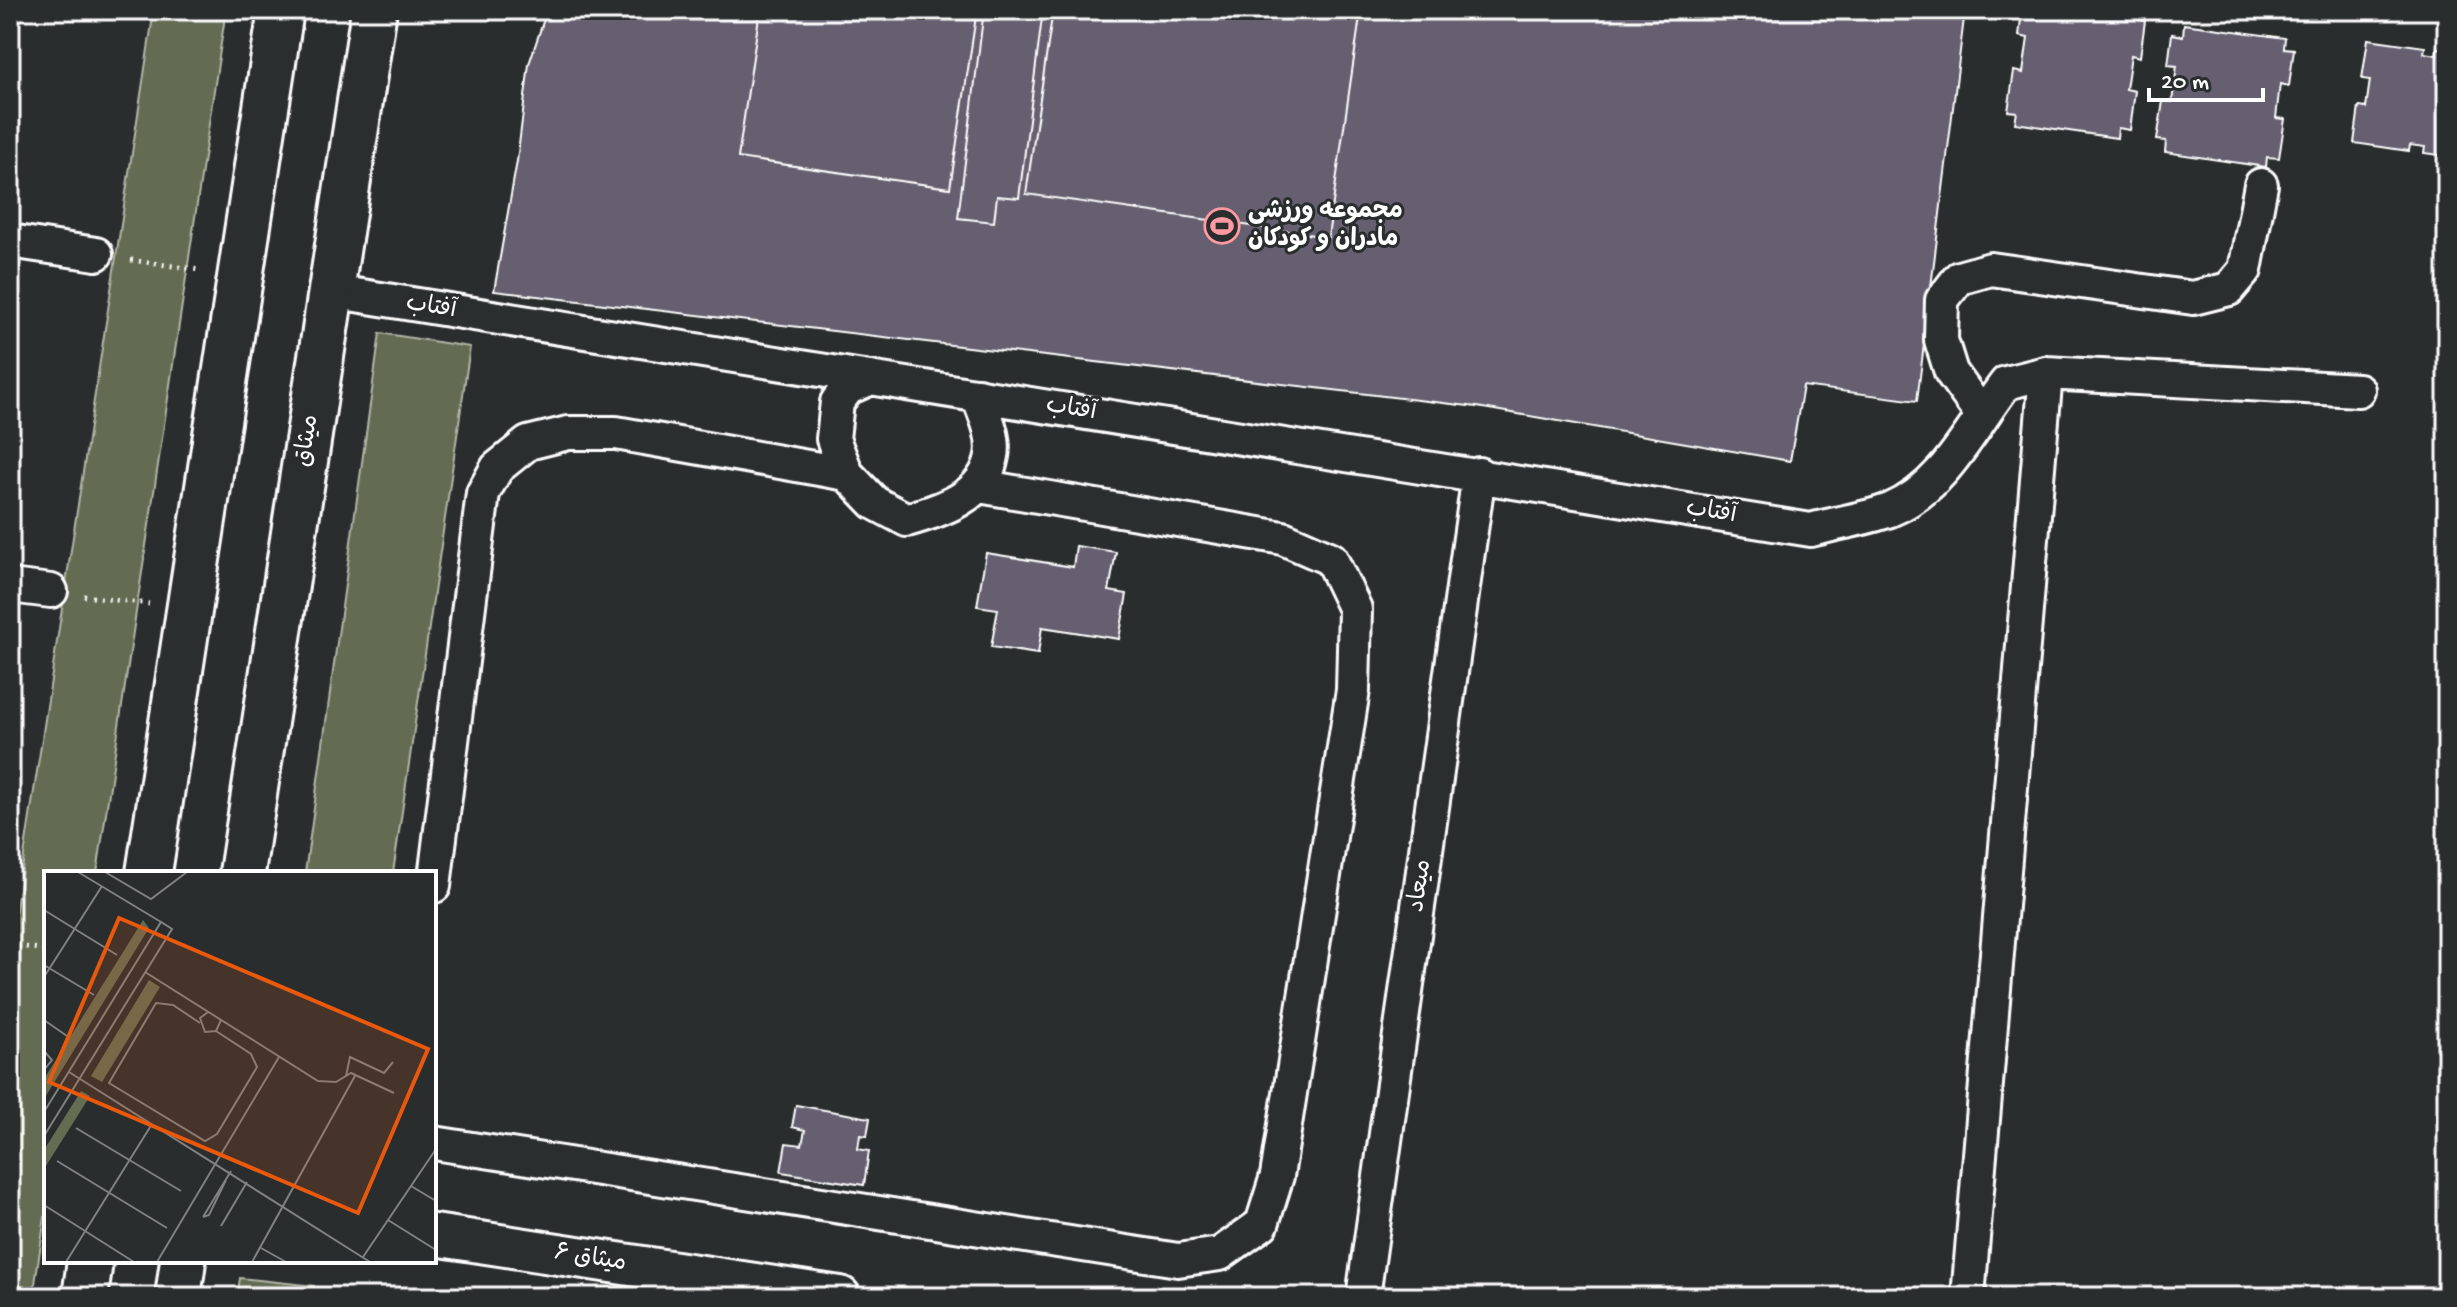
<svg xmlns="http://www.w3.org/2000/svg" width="2457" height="1307" font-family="'Gochi Hand','Playpen Sans Arabic',sans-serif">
  <rect width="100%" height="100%" fill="#2a2d2e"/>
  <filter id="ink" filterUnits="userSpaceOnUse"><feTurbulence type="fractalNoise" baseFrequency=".0125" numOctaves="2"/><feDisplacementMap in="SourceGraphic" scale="16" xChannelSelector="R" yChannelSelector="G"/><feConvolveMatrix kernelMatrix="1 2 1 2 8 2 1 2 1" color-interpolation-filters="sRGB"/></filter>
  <g filter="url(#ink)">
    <!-- green -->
    <path fill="#646c52" stroke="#b2b6a8" stroke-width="2" d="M154,10H226L97,873H46V1210L33,1297H10V947Z
      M380,333L470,347L393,873H305Z
      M240,1278L314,1286L313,1297H237Z"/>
    <!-- building -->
    <path fill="#655f70" stroke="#fff" stroke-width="2" d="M547,10H1965L1917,401L1803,386L1790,461L1477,407L494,291L517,161L529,64Z
      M760,10H977L950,188L738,158Z
      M984,10H1043L1019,198L997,196L994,222L958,218Z
      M1053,10H1361L1328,237L1026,194Z
      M2022,10H2136L2135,19L2145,21L2140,57L2131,55L2126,89L2135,91L2130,130L2118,128L2117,138L2015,123L2017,112L2008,111L2014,71L2023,73L2028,38L2019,36Z
      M2184,24L2285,38L2284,48L2294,49L2289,86L2280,84L2276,118L2285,119L2279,158L2267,157L2266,167L2165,152L2166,141L2157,140L2163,101L2172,102L2177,66L2168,65L2172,34L2183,36Z
      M2368,39L2425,47L2424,53L2437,55V48L2447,50V156L2424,153L2425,147L2410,145L2409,151L2354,143L2359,107L2366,108L2370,80L2362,79Z
      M1076,546L1116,552L1109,591L1127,594L1119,639L1042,627L1038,654L991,647L998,609L977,606L986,553L1073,567Z
      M796,1105L870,1118L867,1136L860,1135L858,1149L869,1151L864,1185L781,1172L786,1143L802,1145L805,1130L792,1127Z"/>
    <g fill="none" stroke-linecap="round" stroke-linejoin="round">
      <defs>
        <path id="minor" d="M10,241L96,254
          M331,291L1811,530C1837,523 1865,519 1890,510C1944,488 1972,427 2006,383L2046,373L2358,390
          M871,378L848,388L837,402L833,439L847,474L875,503L907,520C941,510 985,497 992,456C996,437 984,412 978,395
          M1982,415L1951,372L1941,340L1942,300L1959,278L1991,269L2193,298L2229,289L2245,270L2261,185
          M10,586L51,591
          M434,886L483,493L497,468L528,443L568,433H616L847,474
          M434,1143L1178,1260L1220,1254L1262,1224L1277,1176L1353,690L1355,609L1331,559L1283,538L979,486
          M1363,1297L1479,474
          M1968,1297L2046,373"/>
        <path id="tertiary" d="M434,1235L840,1297"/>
        <path id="secondary" d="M149,873L281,10
          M242,873L374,10
          M85,1297L90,1261
          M178,1297L183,1261"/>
      </defs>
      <!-- minor casing -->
      <use href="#minor" stroke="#fff" stroke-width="38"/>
      <!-- tertiary casing -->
      <use href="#tertiary" stroke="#fff" stroke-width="46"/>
      <!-- secondary casing -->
      <use href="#secondary" stroke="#fff" stroke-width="50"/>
      <!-- path -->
      <path stroke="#fff" stroke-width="5" stroke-dasharray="2 6" stroke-linecap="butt" d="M131,260L200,270
        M84,596L149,604
        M10,945L46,950"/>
      <!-- minor -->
      <use href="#minor" stroke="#2a2d2e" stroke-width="32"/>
      <!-- tertiary -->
      <use href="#tertiary" stroke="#2a2d2e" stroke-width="40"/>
      <!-- secondary -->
      <use href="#secondary" stroke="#2a2d2e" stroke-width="44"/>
    </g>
  </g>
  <!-- icons -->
  <defs>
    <symbol id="stadium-ring" viewBox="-11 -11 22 22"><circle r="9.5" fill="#2a2d2e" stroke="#ff9aa2" stroke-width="1.5"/><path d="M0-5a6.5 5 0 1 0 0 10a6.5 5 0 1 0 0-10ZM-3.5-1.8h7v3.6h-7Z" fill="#ff9aa2"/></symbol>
  </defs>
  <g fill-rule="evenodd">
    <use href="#stadium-ring" x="1202" y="206" width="40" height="40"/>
  </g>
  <g text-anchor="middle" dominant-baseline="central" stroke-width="6" stroke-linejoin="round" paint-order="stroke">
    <!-- poi labels -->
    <g font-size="24" font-weight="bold" fill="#fff" stroke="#2a2d2e" text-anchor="start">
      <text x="1248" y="212">مجموعه ورزشی<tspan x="1248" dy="28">مادران و کودکان</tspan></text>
    </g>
    <!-- street labels -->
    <g font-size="24" fill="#fff" stroke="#2a2d2e">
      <text transform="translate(431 308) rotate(9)">آفتاب</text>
      <text transform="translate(1071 410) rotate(9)">آفتاب</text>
      <text transform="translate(308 441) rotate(-81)">میثاق</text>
      <text transform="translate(1711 513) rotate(9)">آفتاب</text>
      <text transform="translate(1421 886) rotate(-82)">میعاد</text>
      <text transform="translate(590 1259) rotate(9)">میثاق ۶</text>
    </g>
  </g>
  <!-- overview -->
  <g transform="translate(44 871)">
    <rect width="392" height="392" fill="#2a2d2e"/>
    <path d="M99,49L105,57L0,228V208ZM105,109L116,116L58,211L47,205ZM37,220L46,225L0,298V279Z" fill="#646c52"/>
    <path fill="none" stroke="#7f8182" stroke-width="2" d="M34,1L117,51M61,1L107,28L143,1M0,39L73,84M0,94L50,124M101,101L274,210L292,211L307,202L350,222M0,106L58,15M164,141L156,147L161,161L172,160L177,149M0,149L23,165M156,152L129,134L112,132L65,212L161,270L173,263L213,196L207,183L172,160M0,180L8,189L0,199M25,201L326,391M302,205L306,186L340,202L349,191M0,241L117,51L128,58L0,265M32,257L137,320M13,290L123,357M367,315L392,330M0,334L90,391M159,346L187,300M159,346L165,344L182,309M344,349L392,379M177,355L203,311M217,377L242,391M319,386L392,278M22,391L108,253M113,391L235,186M208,391L312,203"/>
    <path fill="#e8590c" fill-opacity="0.15" stroke="#e8590c" stroke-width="4" d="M75,47L384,178L314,342L5,211Z"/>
    <rect width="392" height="392" fill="none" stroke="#fff" stroke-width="4"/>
  </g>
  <!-- margin -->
  <rect width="2457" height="1307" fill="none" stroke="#2a2d2e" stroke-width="40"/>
  <rect x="20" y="20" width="2417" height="1267" fill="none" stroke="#fff" stroke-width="3" filter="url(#ink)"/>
  <!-- scale -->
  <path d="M2149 88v12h114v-12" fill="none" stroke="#ffffff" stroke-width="4"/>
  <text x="2161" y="88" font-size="24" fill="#ffffff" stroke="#2a2d2e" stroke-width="6" paint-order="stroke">20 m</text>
</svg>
